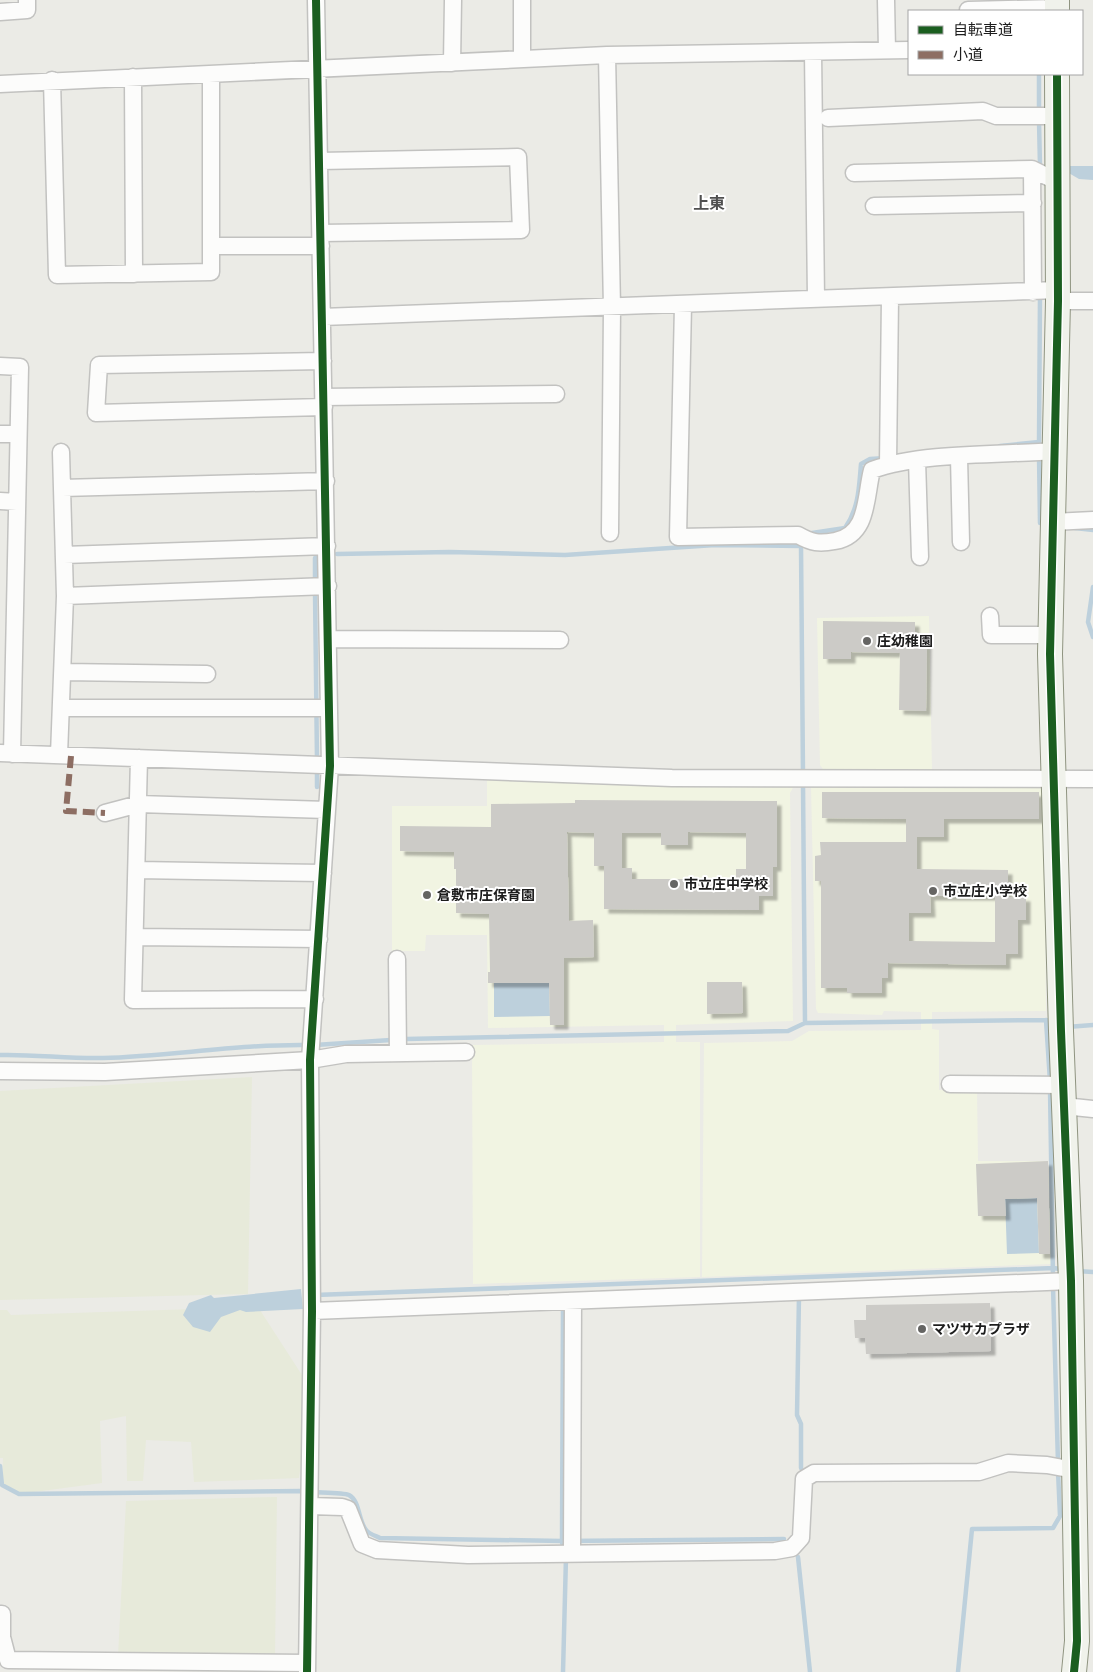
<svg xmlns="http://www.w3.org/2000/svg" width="1093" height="1672" font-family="'Fira Sans Condensed','Noto Sans JP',sans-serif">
  <defs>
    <filter id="shadow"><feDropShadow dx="4.5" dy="4.5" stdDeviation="1" flood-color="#0004"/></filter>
  </defs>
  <rect width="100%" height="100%" fill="#ebebe6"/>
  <!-- education -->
  <path fill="#f1f4e2" d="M929,616L932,770L825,772L820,765L817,618Z
    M487,777L795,784L790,793L793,1021L676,1025V1042H700V1277L473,1284L472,1045L664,1042V1025L488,1028L487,935H426L425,951H392V806H487Z
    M811,787L1044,788L1046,1011L932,1012V1029L939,1030V1090H977L978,1161H1048L1052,1264L702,1277L704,1043L792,1041L809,1031L921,1030V1012L884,1011L882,1015L818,1013L816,1009Z"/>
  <!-- farmland -->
  <path fill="#e7eada" d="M252,1077L248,1294L0,1300V1091Z
    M258,1307L311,1389L299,1478L194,1482L191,1442L146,1440L143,1481H127L126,1416L100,1421L102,1483L19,1494L2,1485L3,1458H0V1310H7L11,1315Z
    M277,1497L275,1658L118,1656L126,1501Z"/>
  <!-- water -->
  <path fill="#bdd0dc" d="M1067,166H1093V180L1079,179L1067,172Z
    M494,983H549L550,1016L494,1017Z
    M1037,1198L1039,1253L1007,1254L1005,1199Z
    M301,1289L303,1309L246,1312L240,1310L221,1317L210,1332L193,1327L183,1315L189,1303L211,1295L214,1298Z"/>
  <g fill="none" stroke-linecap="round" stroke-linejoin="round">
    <!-- stream -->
    <path stroke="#bdd0dc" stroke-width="4.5" d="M1039,74V112
      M1039,120L1040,167
      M1039,442L1040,295
      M1000,446L1039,442
      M1039,455L1040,523H1043
      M1075,528L1093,530
      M810,536L812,533L845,528C859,508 859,487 861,464L870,459L886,458
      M337,554L450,552L565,555L715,545L801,546
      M315,583V558H318
      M1093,587L1088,622L1093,637
      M315,591L317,761
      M317,768V787
      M803,775L801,546L805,542
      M803,783L805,1023
      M1046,1020L1050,1081
      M1067,1027L1093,1025
      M315,1045L406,1039L788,1031L805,1023L1046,1020L1053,1022
      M0,1055C34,1054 69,1059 103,1058C171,1056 239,1044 308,1045
      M1050,1089L1053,1278
      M1077,1271L1093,1272
      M1053,1286L1058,1463
      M315,1295L1054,1268L1064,1270
      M799,1295L797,1415L801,1424V1468
      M0,1466L2,1485L19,1494L301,1491C311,1493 342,1492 349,1495C360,1501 358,1520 366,1530C369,1534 376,1536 380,1538L562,1541L784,1539
      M562,1543L563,1305
      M798,1557L810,1672
      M563,1672L566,1557
      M958,1672L972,1529L1053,1528L1060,1516L1058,1471"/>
  </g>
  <!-- building -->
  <path fill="#cccbc7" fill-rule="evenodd" filter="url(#shadow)" d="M823,621L915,622V643H927L926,711L899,710L900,653L851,652V659H823Z
    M822,792H1039V819H944V837H917V869L1008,870V897H1026V920H1018V954H1006V965L888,963V978H882V993H847V988H821V881H815V856L821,855L820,842H906V819L822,818ZM930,896H995V942L909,941V913H931Z
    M575,800L777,801V867H773V896H759V910L604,909V866H594V833L567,832L569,921L593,920L594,957L564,958V1025H550L549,983H488V972H490L489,914L456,913V869H454V852L400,851V826L491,827V804L575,803ZM688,832L746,833V869H736V879H632V868H622V833H661V845H688Z
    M707,982H742L743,1013L707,1014Z
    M1048,1161L1050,1254H1039L1037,1198L1005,1199L1006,1216H978L976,1164Z
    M990,1303L991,1351L866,1354L865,1338H855L854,1320H866V1305Z"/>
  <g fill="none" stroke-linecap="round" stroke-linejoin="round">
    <defs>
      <path id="street" d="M886,0L887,50
        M968,10L1057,8
        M0,12L27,10V0
        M813,52L816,299
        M607,55L612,308L610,533
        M522,59V0
        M452,63L453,0
        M133,77L134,274
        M52,80L57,275L211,272V75
        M0,84L607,55L909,50
        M828,118L983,111L996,116H1057
        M320,161L518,157L521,230L321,233
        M1032,169L1033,292
        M854,173L1032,169L1058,182
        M874,206L1033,203
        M211,246H321
        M1058,301H1093
        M683,305L678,537L798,535C812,543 819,544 835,541C869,535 865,497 872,470C922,452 1000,455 1055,451
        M322,317L1058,290
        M323,361L99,365L96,413L324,407
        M0,366L20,367L12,754
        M324,397L556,394
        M0,434H18
        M959,457L961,542
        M917,460L920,557
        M888,464L890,297
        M62,488L326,481
        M0,501L17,502
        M1053,522L1093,520
        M64,555L327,546
        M65,596L328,586
        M990,616L991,635H1050
        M328,639L560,640
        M63,672L207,674
        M61,708H329
        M0,753L672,778L1093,779
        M59,755L65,596L61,452
        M139,758L133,1000L315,999
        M105,813L139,804L327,810
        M137,870L323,873
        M135,937L319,939
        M397,959L398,1053
        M0,1071L105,1072L310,1060L346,1054L466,1052
        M950,1084L1063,1085
        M1064,1106L1093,1109
        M312,1311L1071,1281
        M310,1506L342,1507L348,1509L362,1544L377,1550L468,1555L775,1551L792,1548L801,1538L804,1479L814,1473L979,1472L1008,1463L1047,1465L1074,1470
        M572,1553L573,1301
        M0,1614H2V1637L8,1660L307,1663
        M307,1672L312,1311L310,1060L330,766L316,0"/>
      <path id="secondary" d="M1057,0V11
        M1057,74L1058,301L1050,654L1061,1031L1071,1281L1077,1641L1074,1672"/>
    </defs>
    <!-- street casing -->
    <use href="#street" stroke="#c2c2c0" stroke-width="19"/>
    <!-- secondary casing -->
    <use href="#secondary" stroke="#8f9480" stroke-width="26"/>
    <!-- street -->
    <use href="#street" stroke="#fcfcfb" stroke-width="16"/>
    <!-- secondary -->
    <use href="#secondary" stroke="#f0f2eb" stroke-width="24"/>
    <!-- quiet -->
    <path stroke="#8d6e63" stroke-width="6" stroke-dasharray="12 6" stroke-linecap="butt" d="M71,756L66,811L105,813"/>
    <defs>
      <path id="cycleway" d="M1057,74L1058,301L1050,654L1061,1031L1071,1281L1077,1641L1074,1672
        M307,1672L312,1311L310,1060L330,766L316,0"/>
    </defs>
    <!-- cycleway casing -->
    <use href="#cycleway" stroke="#fff" stroke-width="11"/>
    <!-- cycleway -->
    <use href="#cycleway" stroke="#1b5e20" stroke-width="8"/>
  </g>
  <!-- markers -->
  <g fill="#656563" stroke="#fff" stroke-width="2">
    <circle cx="867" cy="641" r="5"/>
    <circle cx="674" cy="884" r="5"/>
    <circle cx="933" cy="891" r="5"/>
    <circle cx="427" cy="895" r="5"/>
    <circle cx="922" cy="1329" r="5"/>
  </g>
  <g text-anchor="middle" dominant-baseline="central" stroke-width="4" stroke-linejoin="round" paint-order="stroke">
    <!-- poi labels -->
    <g font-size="14" font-weight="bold" fill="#1d1d1d" stroke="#fff" text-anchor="start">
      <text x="877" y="641">庄幼稚園</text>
      <text x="684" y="884">市立庄中学校</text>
      <text x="943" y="891">市立庄小学校</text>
      <text x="437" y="895">倉敷市庄保育園</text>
      <text x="932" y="1329">マツサカプラザ</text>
    </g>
    <!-- quarter labels -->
    <g font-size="16" font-weight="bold" fill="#505050" stroke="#fff">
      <text x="709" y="203">上東</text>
    </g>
  </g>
  <!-- legend -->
  <rect x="908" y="10" width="175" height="65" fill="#ffffff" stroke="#a5a5a5"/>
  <rect x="918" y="26" width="25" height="8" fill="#1b5e20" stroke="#a5a5a5"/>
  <text x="953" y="35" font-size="15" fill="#1d1d1d">自転車道</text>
  <rect x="918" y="51" width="25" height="8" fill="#8d6e63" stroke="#a5a5a5"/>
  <text x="953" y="60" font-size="15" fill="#1d1d1d">小道</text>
</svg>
